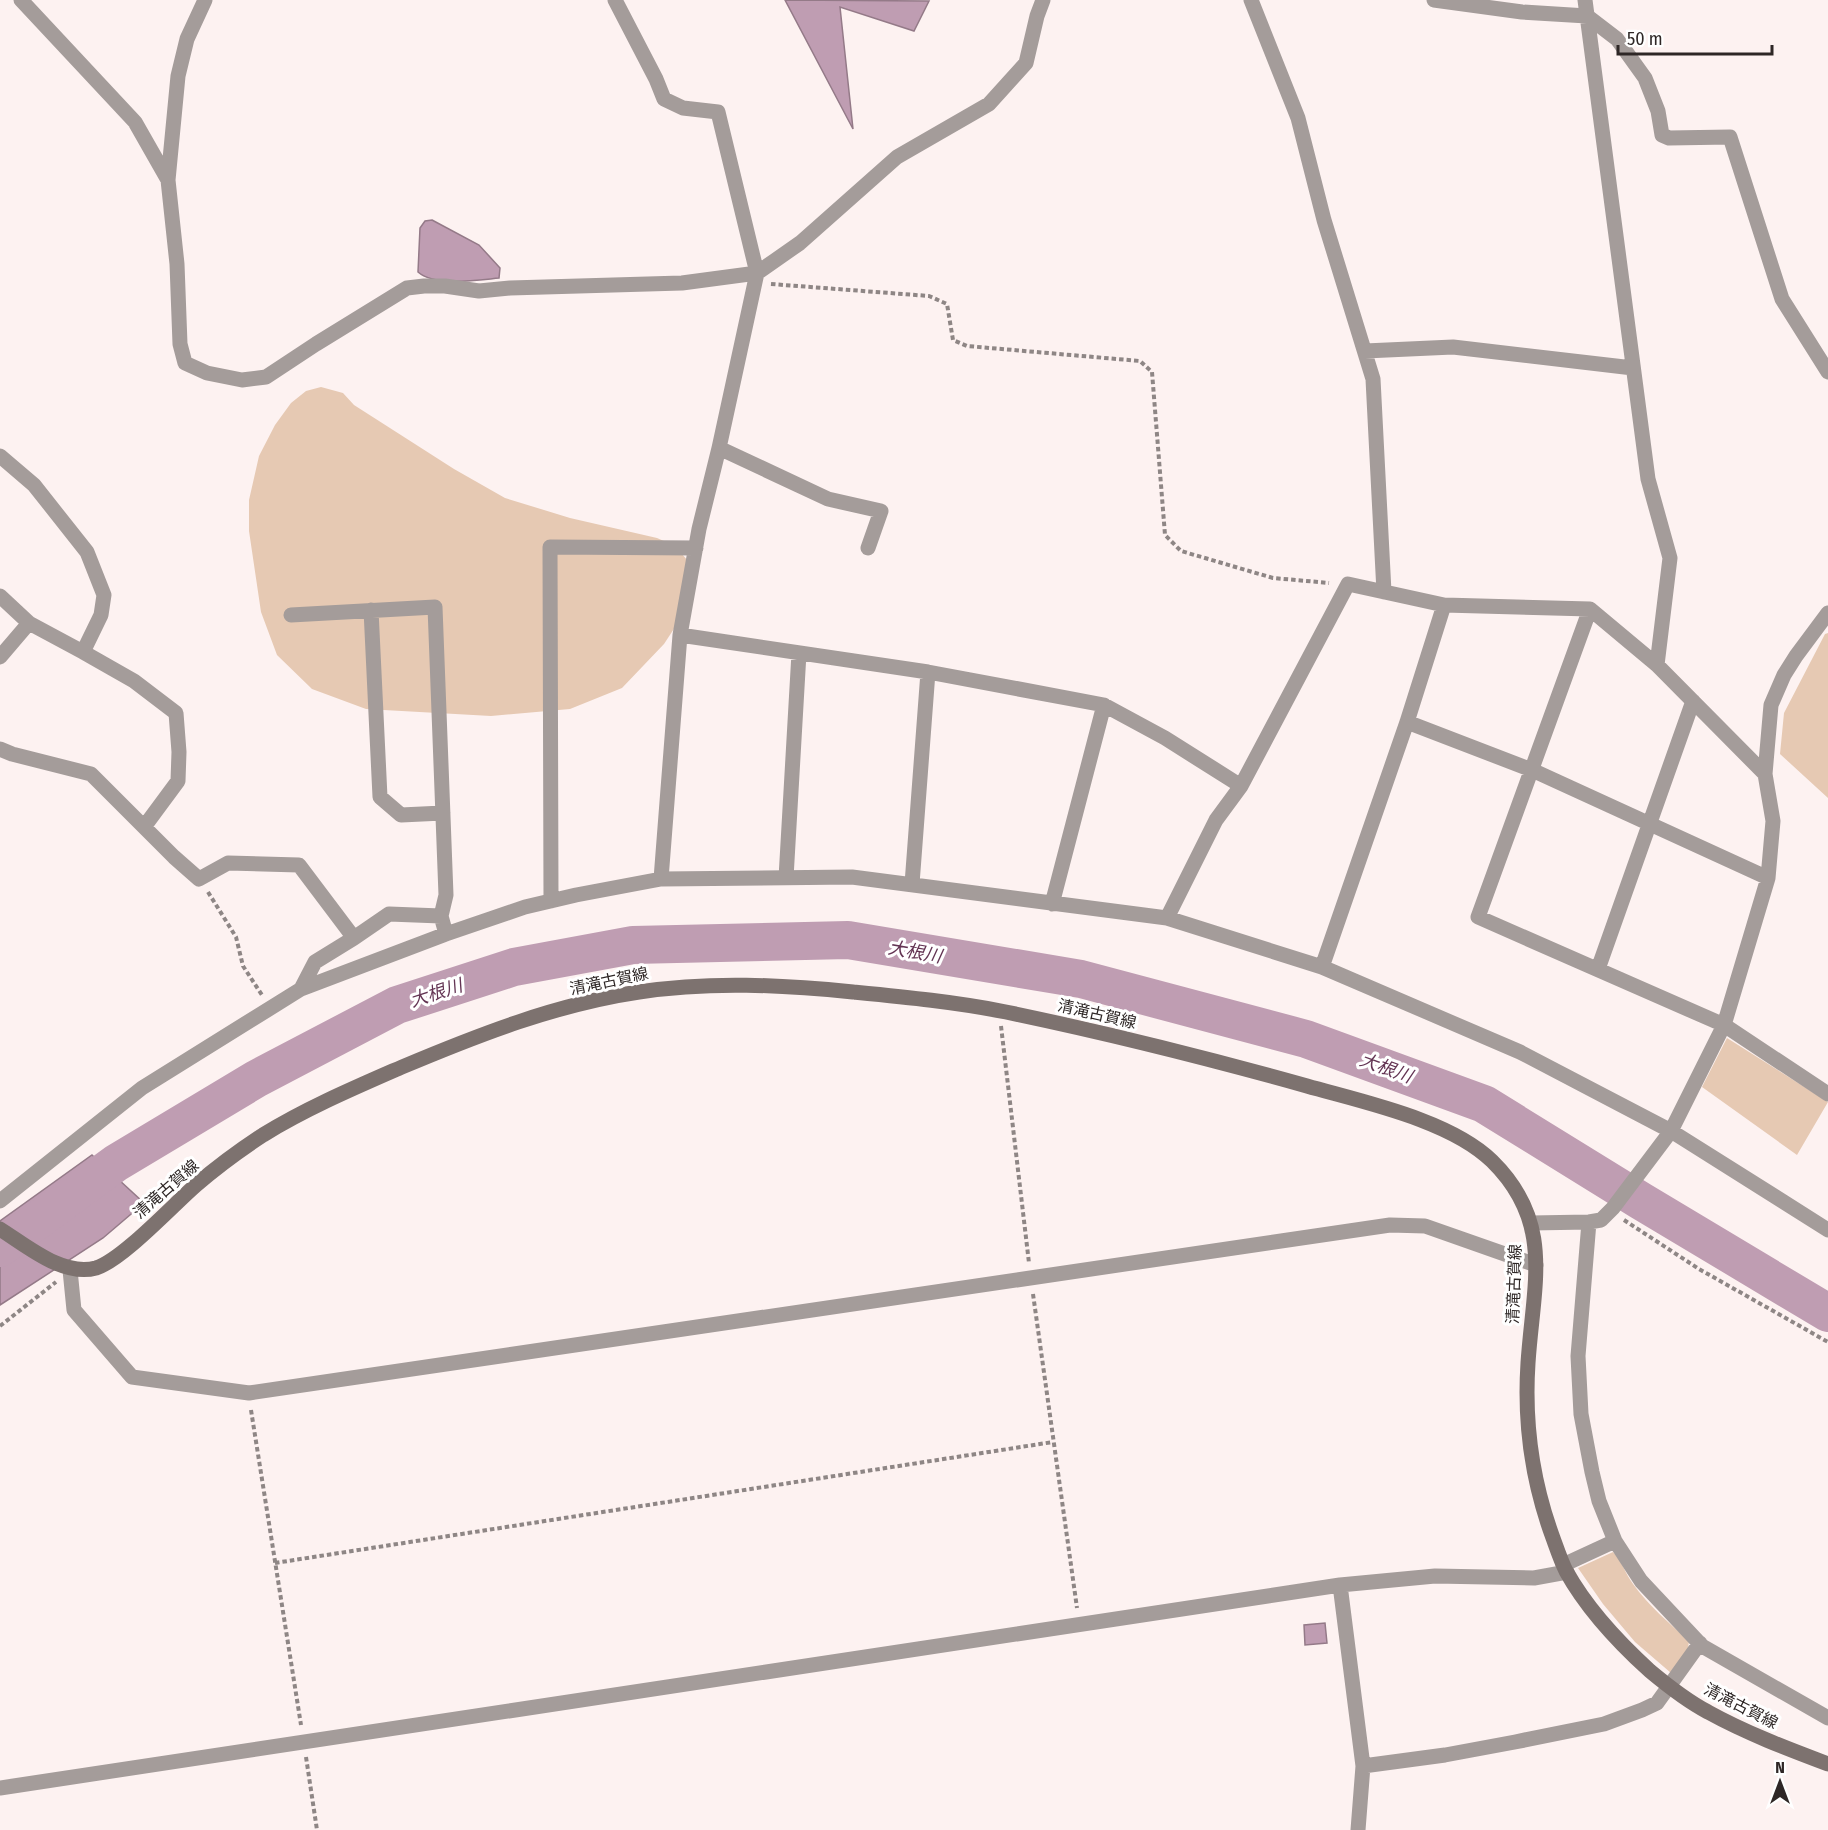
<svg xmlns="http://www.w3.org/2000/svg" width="1828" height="1830" font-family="'Fira Sans Condensed','Noto Sans JP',sans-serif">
  <rect width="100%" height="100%" fill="#fdf2f1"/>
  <!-- green -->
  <path fill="#e6c9b3" d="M321,387L343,393L354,405L454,469L505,498L570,518L657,538L675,546L688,561L685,612L664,644L622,688L570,709L491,716L366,709L312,689L277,655L261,612L249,531V500L259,456L275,425L291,403L306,391Z
    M1828,633V798L1780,754L1784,713L1825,634Z
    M1727,1038L1828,1102L1797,1155L1702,1087Z
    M1613,1552C1622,1561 1625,1573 1633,1584C1648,1605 1669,1623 1689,1641L1688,1649L1671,1673L1635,1642L1603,1604L1578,1568Z"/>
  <!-- water -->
  <path fill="#bf9db2" stroke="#947a88" stroke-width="1.5" d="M785,0L929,1L914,31L840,7L853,129Z
    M432,220L479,245L500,268L499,278C478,280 435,287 418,272L420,228L425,221Z
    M92,1155L144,1203L103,1238L0,1305V1221Z
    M1325,1623L1327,1643L1305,1645L1304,1625Z"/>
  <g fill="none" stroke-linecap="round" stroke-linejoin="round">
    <!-- river -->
    <path stroke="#bf9db2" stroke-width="38" d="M0,1248L116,1163L256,1079L397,1005L514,967L633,945L848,940L1081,979L1306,1039L1484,1104L1641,1201L1828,1313"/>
    <!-- path -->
    <path stroke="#8e8685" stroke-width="4" stroke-dasharray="4.5 3" stroke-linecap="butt" d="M771,284L929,296L947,304L953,340L967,346L1140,361L1152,372L1165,535L1181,551L1273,578L1329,583
      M208,892L236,937L243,966L262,995
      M1001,1026L1029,1263
      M1624,1220L1699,1269L1828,1342
      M1033,1294L1077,1608
      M0,1326L56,1282
      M251,1410L301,1725
      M275,1563L1053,1442
      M306,1757L317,1830"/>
    <!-- minor -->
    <path stroke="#a49c9a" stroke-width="15" d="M21,0L135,122L168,180
      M205,0L187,39L178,76L168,180L177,264L180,344L185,363L207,373L242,380L266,377L316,344L407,288L424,286H445L479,291L510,288L682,283L757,273L800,243L897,157L989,104L1026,63L1037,16L1043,0
      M615,0L656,79L664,99L683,108L718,112L757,273L719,448L699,529L680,635L661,879
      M1251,0L1298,118L1324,220L1373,379L1384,592
      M1434,0L1522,12L1587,16L1617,39L1645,78L1658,111L1662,135L1669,138L1730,137L1782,299L1828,372
      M1585,0L1648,479L1670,558L1657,665
      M1365,351L1453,347L1633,368
      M719,448L828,499L881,511L868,548
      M0,456L34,485L87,552L104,595L101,615L83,652L134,681L176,713L179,752L178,781L144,827
      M0,596L29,623L83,652
      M1590,609L1478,917L1724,1025L1828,1094
      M371,610L380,797L401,815L443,813
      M291,615L435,607L446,895L441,916
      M680,635L928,672L1104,705L1165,738L1241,786
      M0,657L29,623
      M1407,722L1532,770L1768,878
      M0,749L12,754L91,774L174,857L199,879L228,863L299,865L354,938L389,914L441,916L446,934
      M786,878L799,653
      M912,884L928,672
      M551,901L550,547L696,548
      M1052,904L1104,705
      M1167,918L1216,820L1241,786L1348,584L1444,605L1590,609L1657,665L1765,774
      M1322,967L1407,722L1444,605
      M1598,969L1693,701
      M301,989L315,962L354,938
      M0,1201L142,1088L301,989L446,934L525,907L576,895L661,879L852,877L1167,918L1322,967L1520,1052L1671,1131L1828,1230
      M1589,1222L1578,1356L1581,1414L1592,1472L1599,1501L1615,1541L1641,1581L1702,1646L1828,1718
      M1531,1223L1589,1222L1601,1220L1613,1208L1671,1131L1724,1025L1768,878L1773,821L1765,774L1771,705L1784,675L1796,656L1828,613
      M70,1270L74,1310L132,1377L249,1393L1390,1225L1425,1226L1536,1265
      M1563,1565L1615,1541
      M1340,1585L1363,1766L1358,1830
      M1363,1766L1445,1755L1515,1742L1604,1724L1642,1710L1657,1703L1700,1643
      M0,1788L1340,1585L1435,1576L1534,1578L1567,1572"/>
    <!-- secondary -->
    <path stroke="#7d726f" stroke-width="15" d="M0,1229C27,1246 63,1277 96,1268C122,1260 173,1205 196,1185C217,1167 240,1150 263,1135C307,1108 354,1088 402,1067C478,1035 557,1004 639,992C711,981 782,985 853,992C904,997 956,1002 1006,1012C1107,1033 1207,1058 1307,1086C1363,1102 1450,1120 1492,1161C1555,1223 1533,1285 1528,1363C1524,1423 1532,1481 1553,1538C1557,1549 1561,1561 1566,1571C1587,1609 1618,1642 1650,1671C1668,1686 1687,1701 1708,1712C1746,1733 1788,1749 1828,1764"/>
  </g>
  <g text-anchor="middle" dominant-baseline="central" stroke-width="6" stroke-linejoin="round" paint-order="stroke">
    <!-- street labels -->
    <g font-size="16" fill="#2e2726" stroke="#fff">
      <text transform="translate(609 981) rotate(-12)">清滝古賀線</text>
      <text transform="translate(1097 1014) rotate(13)">清滝古賀線</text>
      <text transform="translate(166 1189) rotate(-41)">清滝古賀線</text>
      <text transform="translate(1514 1284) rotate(-88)">清滝古賀線</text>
      <text transform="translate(1741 1706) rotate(27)">清滝古賀線</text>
    </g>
    <!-- water labels -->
    <g font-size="18" font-style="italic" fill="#633453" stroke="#fff">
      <text transform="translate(915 952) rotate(10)">大根川</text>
      <text transform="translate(436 993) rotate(-18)">大根川</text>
      <text transform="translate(1386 1068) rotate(20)">大根川</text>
    </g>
  </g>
  <!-- north arrow -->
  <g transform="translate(1780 1782)" stroke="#ffffff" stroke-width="4.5" paint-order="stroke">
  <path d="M0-4.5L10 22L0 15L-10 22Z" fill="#2e2726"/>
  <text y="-9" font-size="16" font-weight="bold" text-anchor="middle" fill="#2e2726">N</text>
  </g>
  <!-- scale -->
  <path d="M1618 45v9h154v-9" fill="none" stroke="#2e2726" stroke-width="3"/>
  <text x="1627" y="45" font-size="18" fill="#2e2726" stroke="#ffffff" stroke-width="4.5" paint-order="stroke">50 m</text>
</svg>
